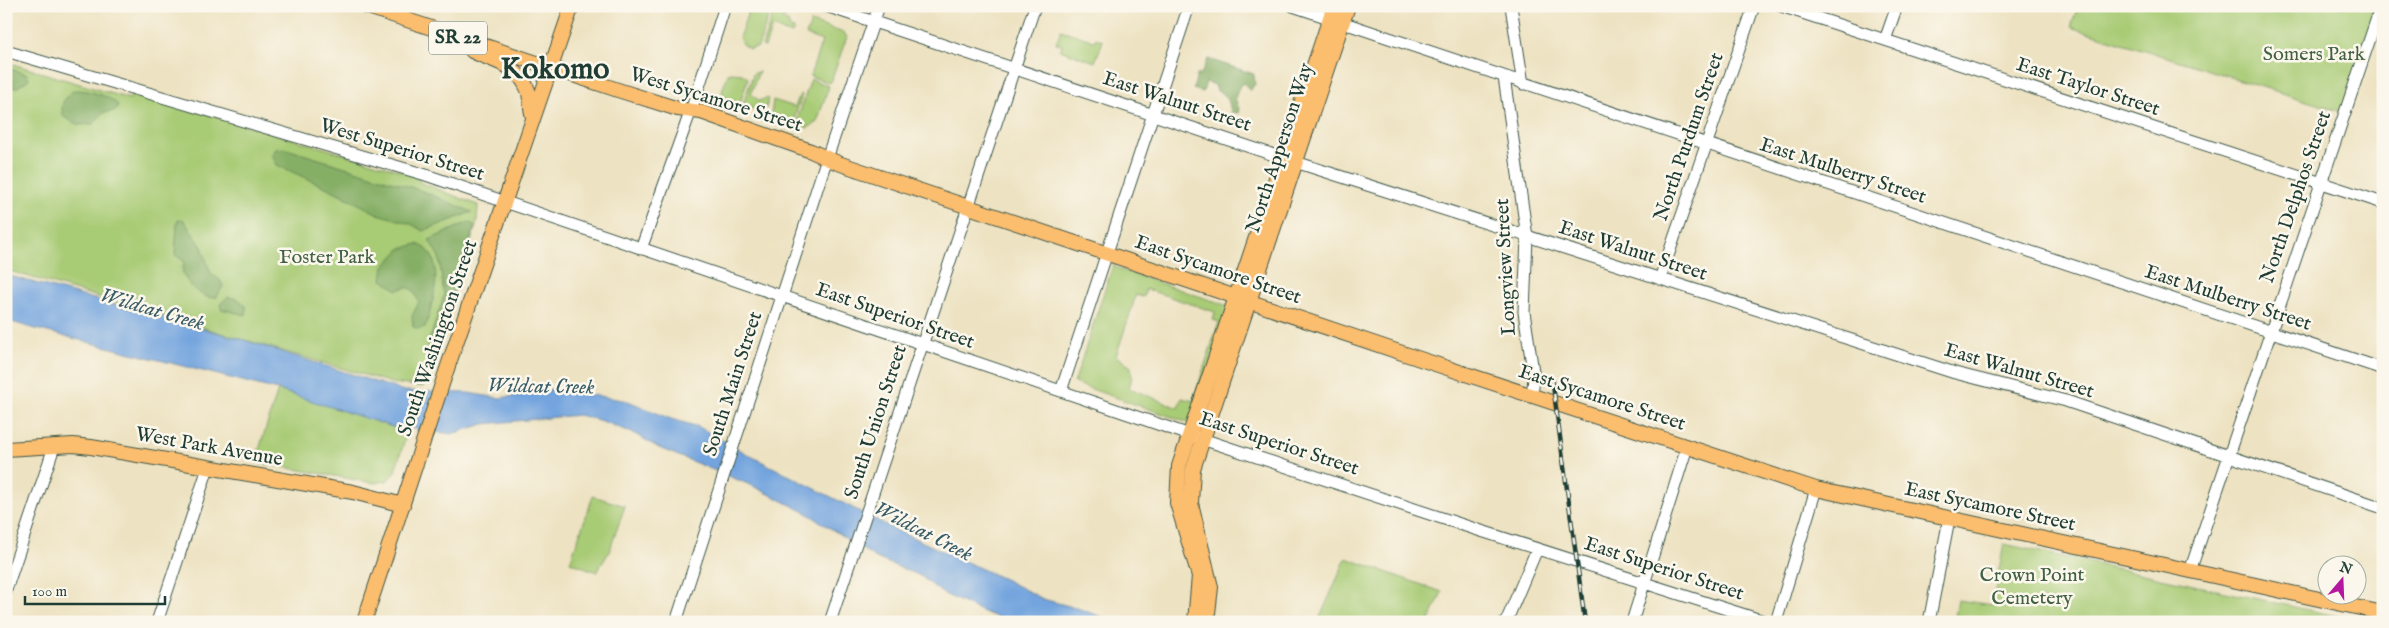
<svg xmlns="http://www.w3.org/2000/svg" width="2389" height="628" font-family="'IM FELL English',serif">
  <rect width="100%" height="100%" fill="#fbf7ec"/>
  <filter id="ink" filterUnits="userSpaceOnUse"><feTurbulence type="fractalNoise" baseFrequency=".02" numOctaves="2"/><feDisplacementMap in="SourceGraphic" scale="10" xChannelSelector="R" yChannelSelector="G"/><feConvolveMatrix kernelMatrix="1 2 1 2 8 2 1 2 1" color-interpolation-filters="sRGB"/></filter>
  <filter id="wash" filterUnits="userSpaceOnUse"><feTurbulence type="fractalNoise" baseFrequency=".0096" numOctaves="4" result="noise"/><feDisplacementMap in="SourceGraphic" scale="20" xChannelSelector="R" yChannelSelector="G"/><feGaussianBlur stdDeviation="1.12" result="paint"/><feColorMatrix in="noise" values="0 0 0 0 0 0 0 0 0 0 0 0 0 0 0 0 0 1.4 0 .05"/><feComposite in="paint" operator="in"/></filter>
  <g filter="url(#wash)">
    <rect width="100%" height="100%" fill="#ede2c1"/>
    <!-- green -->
    <path fill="#a8cb75" stroke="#648454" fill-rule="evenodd" d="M761,6L771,10L758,47L749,49L742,44L739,38L749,9L752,7Z
      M2078,6H2381L2345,113L2071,27Z
      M774,11L787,15L782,21L788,22L790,28L794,29L792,34L772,27L765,47L762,46Z
      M811,22L844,33L847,37L830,83L810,76L822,41L806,35Z
      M1061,30L1094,41L1096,38L1103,41L1095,62L1060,50L1062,45L1056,43Z
      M6,62L130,99L132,92L419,176V182L478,205L477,223L423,387L392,383L6,270Z
      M759,71L751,93L759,101L766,98L769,99L764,113L743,105L753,74Z
      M731,73L742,74L748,78L740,104L723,96L722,91L728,74Z
      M811,79L829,86L817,122L808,128L796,123Z
      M800,94L802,95L793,123L771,115L773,100L795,107Z
      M1113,265L1119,269L1225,305L1229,308L1189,423L1074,383ZM1146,289L1215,312L1213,320L1219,322L1193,401L1182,398L1178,408L1129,388L1132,378L1131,367L1116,356L1136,295L1143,297Z
      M278,390L396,428L405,439L394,474L387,481L374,483L255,462Z
      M593,496L625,506L609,552L597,572L570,562Z
      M2004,544L2364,622H1954L1958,600L1992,605Z
      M1346,558L1442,592L1429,622H1318Z"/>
    <!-- forest -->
    <path fill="#86af66" stroke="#52764d" d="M1208,59L1254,74L1255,84L1250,91L1244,83L1240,85L1235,98L1239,109L1238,113L1231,112C1229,101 1228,95 1217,91L1215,85L1206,82L1203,92L1193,89L1197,75L1201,74Z
      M6,68L27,74L29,79L18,87L6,88Z
      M74,90C88,90 109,95 118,105L117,110L103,113L93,124L78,125L64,117C59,105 64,97 74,90Z
      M283,148L420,190L472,212L423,231L411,224L378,214L332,190L277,165L272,155L276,149Z
      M183,219L202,247L211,274L220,280L223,286L217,297C204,301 187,285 183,273C182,270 184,265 184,261L175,255L177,224L178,220Z
      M469,222L475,226L435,346L429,347L428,344L444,296L439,257L429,240Z
      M417,244C448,252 433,306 425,327L418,329L413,327L412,316L419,302L413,290L407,287L397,290L382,280L384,266L400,249Z
      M228,297L238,299L246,306V315L221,309L220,304Z"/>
    <!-- water -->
    <path fill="#73a4de" stroke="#497089" d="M6,275L241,339L404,391L468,393L499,398L514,396L532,391L559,389L628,401L671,419L699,427L749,455L894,529L1004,579L1043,599L1080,609L1115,622H1010L981,611L942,593L921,576L876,558L807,513L753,486L659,448L635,434L602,421L579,415L484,424L451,434L404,427L396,428L278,390L28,327L6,320Z"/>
  </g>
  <g filter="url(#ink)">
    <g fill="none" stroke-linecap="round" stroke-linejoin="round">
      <defs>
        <path id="minor" d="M826,6L1283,158L1955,373L2066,401L2383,508
          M1293,6L2383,369
          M1511,6L1523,84
          M1781,6L2383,203
          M1885,40L1897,6
          M6,51L426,175L1190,435L1475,529L1767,622
          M1504,77L1527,237L1524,312L1534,378L1532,396
          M641,249L695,99L725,6
          M1660,279L1754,6
          M1061,391L1189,6
          M2190,571L2381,6
          M6,590L54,447
          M157,622L208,468
          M676,622L827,158L879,6
          M830,622L1035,6
          M1506,622L1537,549
          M1632,622L1687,447
          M1776,622L1816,489
          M1929,622L1949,519"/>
        <path id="major" d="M365,6L621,91L678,109L701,112L811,151L838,163L1420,359L1816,489L2383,613
          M472,51C494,62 518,64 528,90C531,99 530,108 533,117
          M6,449L73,445L91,447L353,492L403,505
          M364,622L447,369L572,6
          M1195,622L1199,576L1177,503L1179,466L1334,6
          M1207,622L1211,587L1191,503L1193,469L1348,6"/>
      </defs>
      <!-- minor casing -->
      <use href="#minor" stroke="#3e5649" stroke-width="13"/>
      <!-- major casing -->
      <use href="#major" stroke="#3e5649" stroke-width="16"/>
      <!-- minor -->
      <use href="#minor" stroke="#fff" stroke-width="11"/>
      <!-- major -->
      <use href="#major" stroke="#fbbd6e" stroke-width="14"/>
      <defs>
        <path id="rail" d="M1552,378L1585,622"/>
      </defs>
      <!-- rail casing -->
      <use href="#rail" stroke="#1f3d34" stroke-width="4.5"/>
      <!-- rail -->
      <use href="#rail" stroke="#fbf7ec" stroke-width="2.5" stroke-dasharray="8" stroke-linecap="butt"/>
    </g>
  </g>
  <g text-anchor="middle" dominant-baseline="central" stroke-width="5" stroke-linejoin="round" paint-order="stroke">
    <!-- shield labels -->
    <rect fill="#fbf7ec" stroke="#61756b" stroke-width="1" x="429" y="21.5" width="58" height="33" rx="4"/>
    <g font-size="19" font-weight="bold" fill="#1f3d34">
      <text x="458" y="38">SR 22</text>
    </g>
    <!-- park labels -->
    <g font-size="20" fill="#416044" stroke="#fbf7ec">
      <text x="2314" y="54">Somers Park</text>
      <text x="327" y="257">Foster Park</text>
      <text x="2032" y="575">Crown Point<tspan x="2032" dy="23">Cemetery</tspan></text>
    </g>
    <!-- street labels -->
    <g font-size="20" fill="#1f3d34" stroke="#fbf7ec">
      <text transform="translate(2088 87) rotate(18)">East Taylor Street</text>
      <text transform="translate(716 100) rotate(17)">West Sycamore Street</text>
      <text transform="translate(1177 102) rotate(18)">East Walnut Street</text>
      <text transform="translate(1689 137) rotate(-71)">North Purdum Street</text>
      <text transform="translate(1280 148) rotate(-72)">North Apperson Way</text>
      <text transform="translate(402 150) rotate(17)">West Superior Street</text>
      <text transform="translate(1843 171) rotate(18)">East Mulberry Street</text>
      <text transform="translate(2296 197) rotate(-71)">North Delphos Street</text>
      <text transform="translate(1633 251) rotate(18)">East Walnut Street</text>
      <text transform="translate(1506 267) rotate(-93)">Longview Street</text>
      <text transform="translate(1218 270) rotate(19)">East Sycamore Street</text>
      <text transform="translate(2228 298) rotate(18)">East Mulberry Street</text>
      <text transform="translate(895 316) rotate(19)">East Superior Street</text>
      <text transform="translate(438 338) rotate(-71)">South Washington Street</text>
      <text transform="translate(2019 371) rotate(16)">East Walnut Street</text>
      <text transform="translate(733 384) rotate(-72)">South Main Street</text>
      <text transform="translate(1602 398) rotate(18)">East Sycamore Street</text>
      <text transform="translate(876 422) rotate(-72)">South Union Street</text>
      <text transform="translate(1279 444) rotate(18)">East Superior Street</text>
      <text transform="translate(209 447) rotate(10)">West Park Avenue</text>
      <text transform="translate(1990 507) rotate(12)">East Sycamore Street</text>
      <text transform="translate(1664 569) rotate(18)">East Superior Street</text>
    </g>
    <!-- water labels -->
    <g font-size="21" font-style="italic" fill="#385c67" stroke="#fbf7ec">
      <text transform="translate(152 310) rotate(16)">Wildcat Creek</text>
      <text transform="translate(541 387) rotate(1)">Wildcat Creek</text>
      <text transform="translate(923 532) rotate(27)">Wildcat Creek</text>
    </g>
    <!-- town labels -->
    <g font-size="30" font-weight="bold" fill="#1f3d34" stroke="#fbf7ec">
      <text x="555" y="70">Kokomo</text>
    </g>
  </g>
  <!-- margin -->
  <rect width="2389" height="628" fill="none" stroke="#fbf7ec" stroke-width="25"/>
  <!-- north arrow -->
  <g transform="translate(2342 580) rotate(19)"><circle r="24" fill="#fbf7ec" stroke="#a3ada2"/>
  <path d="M0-4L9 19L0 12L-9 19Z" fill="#b5179e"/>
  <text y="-8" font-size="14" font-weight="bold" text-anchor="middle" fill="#1f3d34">N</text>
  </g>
  <!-- scale -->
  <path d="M25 596v8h140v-8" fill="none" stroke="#1f3d34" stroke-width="2.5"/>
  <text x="32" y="596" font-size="15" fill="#1f3d34" stroke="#fbf7ec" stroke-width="4" paint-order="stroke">100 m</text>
</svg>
